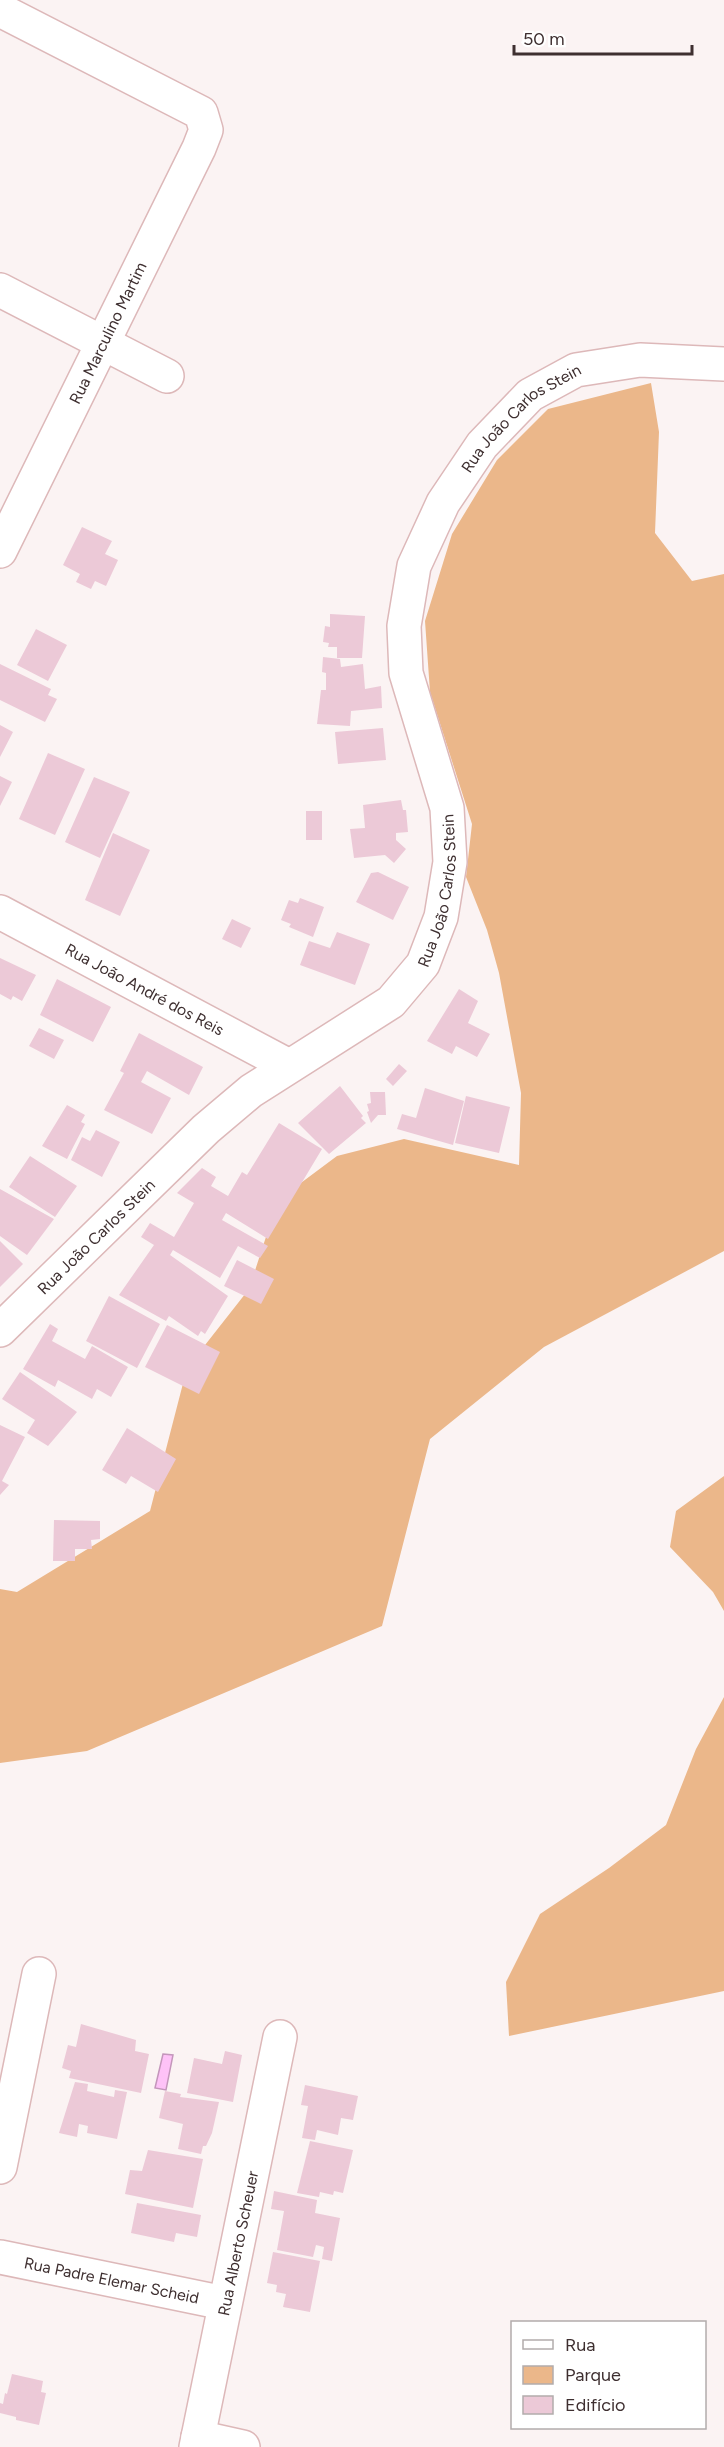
<svg xmlns="http://www.w3.org/2000/svg" width="724" height="2447" font-family="Figtree,sans-serif">
  <rect width="100%" height="100%" fill="#fbf3f3"/>
  <!-- green -->
  <path fill="#ebb78a" d="M651,383L659,432L655,533L692,581L724,574V1251L544,1347L430,1439L382,1626L87,1751L0,1763V1589L17,1592L150,1511L187,1368L249,1289L278,1200L337,1156L404,1139L519,1165L521,1093L499,973L487,930L466,877L472,824L430,692L425,621L452,534L497,460L548,409Z
    M724,1476V1611L713,1592L670,1547L676,1511Z
    M724,1697V1991L509,2036L506,1982L540,1914L609,1868L666,1825L696,1749Z"/>
  <!-- water -->
  <path fill="#fec2f7" stroke="#c496bb" stroke-width="1.5" d="M163,2054L173,2055L166,2090L155,2088Z"/>
  <!-- building -->
  <path fill="#ecc9d7" d="M82,527L112,541L105,554L118,560L106,586L95,581L91,589L76,582L80,574L63,565Z
    M330,614L365,616L362,658H337V647H328L329,643L323,642L325,626L330,627Z
    M36,629L67,645L48,681L17,665Z
    M323,657L340,659L341,667L363,664L365,689L381,686L382,708L351,711L350,726L317,724L321,690H326V673L322,672Z
    M0,664L51,689L48,695L57,699L45,722L0,700Z
    M0,725L13,732L0,757Z
    M383,728L386,760L338,764L335,732Z
    M48,753L85,769L55,835L19,819Z
    M0,776L12,782L0,806Z
    M94,777L130,792L100,858L65,842Z
    M401,800L403,810H406L408,832L396,833V840L406,849L394,863L385,855L354,858L350,829L365,828L363,805Z
    M306,811H322V840H306Z
    M113,833L150,850L120,916L85,900Z
    M378,872L409,887L393,920L356,902L371,873Z
    M300,898L324,907L313,937L289,927L291,924L281,920L289,900L298,903Z
    M232,919L251,928L241,948L222,939Z
    M337,932L370,944L355,985L300,965L309,941L330,948Z
    M0,958L36,975L22,1001L13,996L11,1000L0,994Z
    M57,979L111,1007L93,1042L40,1015Z
    M459,989L478,1001L468,1023L490,1034L477,1057L456,1046L452,1054L427,1041Z
    M39,1028L64,1040L54,1059L29,1046Z
    M139,1033L203,1067L189,1095L147,1071L141,1082L171,1098L152,1134L104,1110L124,1073L120,1071Z
    M399,1064L407,1071L393,1086L386,1079Z
    M340,1086L363,1116L361,1118L366,1123L329,1154L298,1123Z
    M425,1088L464,1101L453,1145L397,1129L402,1114L416,1118Z
    M370,1092H385L386,1115H378L371,1123L367,1112L369,1111L367,1104L371,1103Z
    M466,1096L510,1107L499,1153L455,1143Z
    M67,1105L85,1115L81,1122L85,1124L67,1159L42,1146Z
    M279,1123L322,1149L268,1239L226,1213L222,1220L268,1246L260,1258L238,1246L220,1278L173,1250L170,1255L228,1296L205,1334L201,1331L198,1336L169,1316L166,1321L119,1295L154,1245L141,1237L150,1223L174,1237L194,1203L177,1193L202,1168L216,1177L211,1186L228,1196L242,1172L247,1175Z
    M96,1130L120,1142L102,1177L71,1160L82,1137L90,1141Z
    M30,1156L77,1186L55,1217L9,1187Z
    M0,1189L54,1219L27,1255L0,1236Z
    M0,1241L23,1264L0,1287Z
    M237,1260L274,1279L261,1304L224,1286Z
    M109,1296L160,1324L137,1368L86,1341Z
    M50,1324L58,1329L52,1341L85,1359L92,1346L128,1367L111,1397L97,1389L92,1399L58,1380L55,1387L23,1369Z
    M167,1325L220,1352L199,1394L145,1367Z
    M20,1372L77,1412L48,1446L27,1433L35,1420L2,1399Z
    M0,1425L25,1437L2,1481L9,1485L0,1495Z
    M127,1428L176,1459L158,1492L131,1476L126,1484L102,1470Z
    M54,1520L100,1521V1539L91,1540L92,1549H75V1561H53Z
    M81,2024L136,2040L135,2051L149,2054L141,2093L69,2078L71,2071L62,2068L68,2045L76,2047Z
    M225,2051L242,2055L233,2102L187,2093L194,2058L222,2064Z
    M75,2082L88,2084L87,2091L114,2097L115,2090L127,2092L117,2139L87,2133L88,2126L79,2124L77,2137L59,2133Z
    M305,2085L358,2096L353,2120L341,2118L338,2135L317,2130L315,2140L302,2138L308,2106L301,2105Z
    M165,2091L181,2094L180,2097L219,2102L212,2133L206,2146H203L201,2154L178,2149L183,2124L159,2118Z
    M310,2141L353,2150L343,2193L334,2191L333,2195L320,2192L319,2197L297,2193Z
    M148,2150L203,2159L193,2208L125,2194L130,2170L142,2171Z
    M274,2191L317,2200L315,2213L340,2218L332,2261L322,2259L324,2247L316,2245L313,2257L277,2250L284,2211L271,2209Z
    M137,2203L201,2215L197,2237L176,2233L174,2242L131,2233Z
    M273,2252L320,2261L310,2312L283,2307L286,2294L276,2292L277,2285L267,2283Z
    M12,2374L43,2381L41,2392L46,2393L39,2425L16,2420V2417L0,2413V2403L3,2404L5,2393L7,2394Z"/>
  <g fill="none" stroke-linecap="round" stroke-linejoin="round">
    <defs>
      <g id="minor">
        <path d="M0,10L201,113L206,130L199,148L0,551"/>
        <path d="M0,290L167,376"/>
        <path id="s1" d="M0,912L289,1066"/>
        <path id="s2" d="M0,1330L206,1129L251,1091L391,1002L423,964L441,917L450,862L447,808L406,673L404,626L414,566L443,503L482,445L530,395L576,370L640,360L724,364"/>
        <path d="M0,2167L39,1974"/>
        <path id="s3" d="M0,2257L224,2303"/>
        <path d="M198,2437L243,2447"/>
        <path id="s4" d="M196,2447L280,2037"/>
      </g>
    </defs>
    <!-- minor casing -->
    <use href="#minor" stroke="#ddb8b9" stroke-width="36"/>
    <!-- minor -->
    <use href="#minor" stroke="#fff" stroke-width="33"/>
  </g>
  <g text-anchor="middle" dominant-baseline="central" stroke-width="6" stroke-linejoin="round" paint-order="stroke">
    <!-- street labels -->
    <g font-size="16" fill="#3e2f30" stroke="#fff">
      <text transform="translate(108 333) rotate(-64)">Rua Marculino Martim</text>
      <text stroke="none"><textPath href="#s2" startOffset="1158">Rua João Carlos Stein</textPath></text>
      <text stroke="none"><textPath href="#s2" startOffset="638">Rua João Carlos Stein</textPath></text>
      <text stroke="none"><textPath href="#s1" startOffset="164">Rua João André dos Reis</textPath></text>
      <text stroke="none"><textPath href="#s2" startOffset="134">Rua João Carlos Stein</textPath></text>
      <text stroke="none"><textPath href="#s4" startOffset="208">Rua Alberto Scheuer</textPath></text>
      <text stroke="none"><textPath href="#s3" startOffset="114">Rua Padre Elemar Scheid</textPath></text>
    </g>
  </g>
  <!-- legend -->
  <rect x="511" y="2321" width="195" height="108" fill="#ffffff" stroke="#b2acac" stroke-width="1.5"/>
  <rect x="523" y="2340" width="30" height="9" fill="#ffffff" stroke="#b2acac" stroke-width="1.5"/>
  <text x="565" y="2351" font-size="18" fill="#3e2f30">Rua</text>
  <rect x="523" y="2366" width="30" height="18" fill="#ebb78a" stroke="#b2acac" stroke-width="1.5"/>
  <text x="565" y="2381" font-size="18" fill="#3e2f30">Parque</text>
  <rect x="523" y="2396" width="30" height="18" fill="#ecc9d7" stroke="#b2acac" stroke-width="1.5"/>
  <text x="565" y="2411" font-size="18" fill="#3e2f30">Edifício</text>
  <!-- scale -->
  <path d="M514 45v9h178v-9" fill="none" stroke="#3e2f30" stroke-width="3"/>
  <text x="523" y="45" font-size="18" fill="#3e2f30" stroke="#ffffff" stroke-width="4.5" paint-order="stroke">50 m</text>
</svg>
